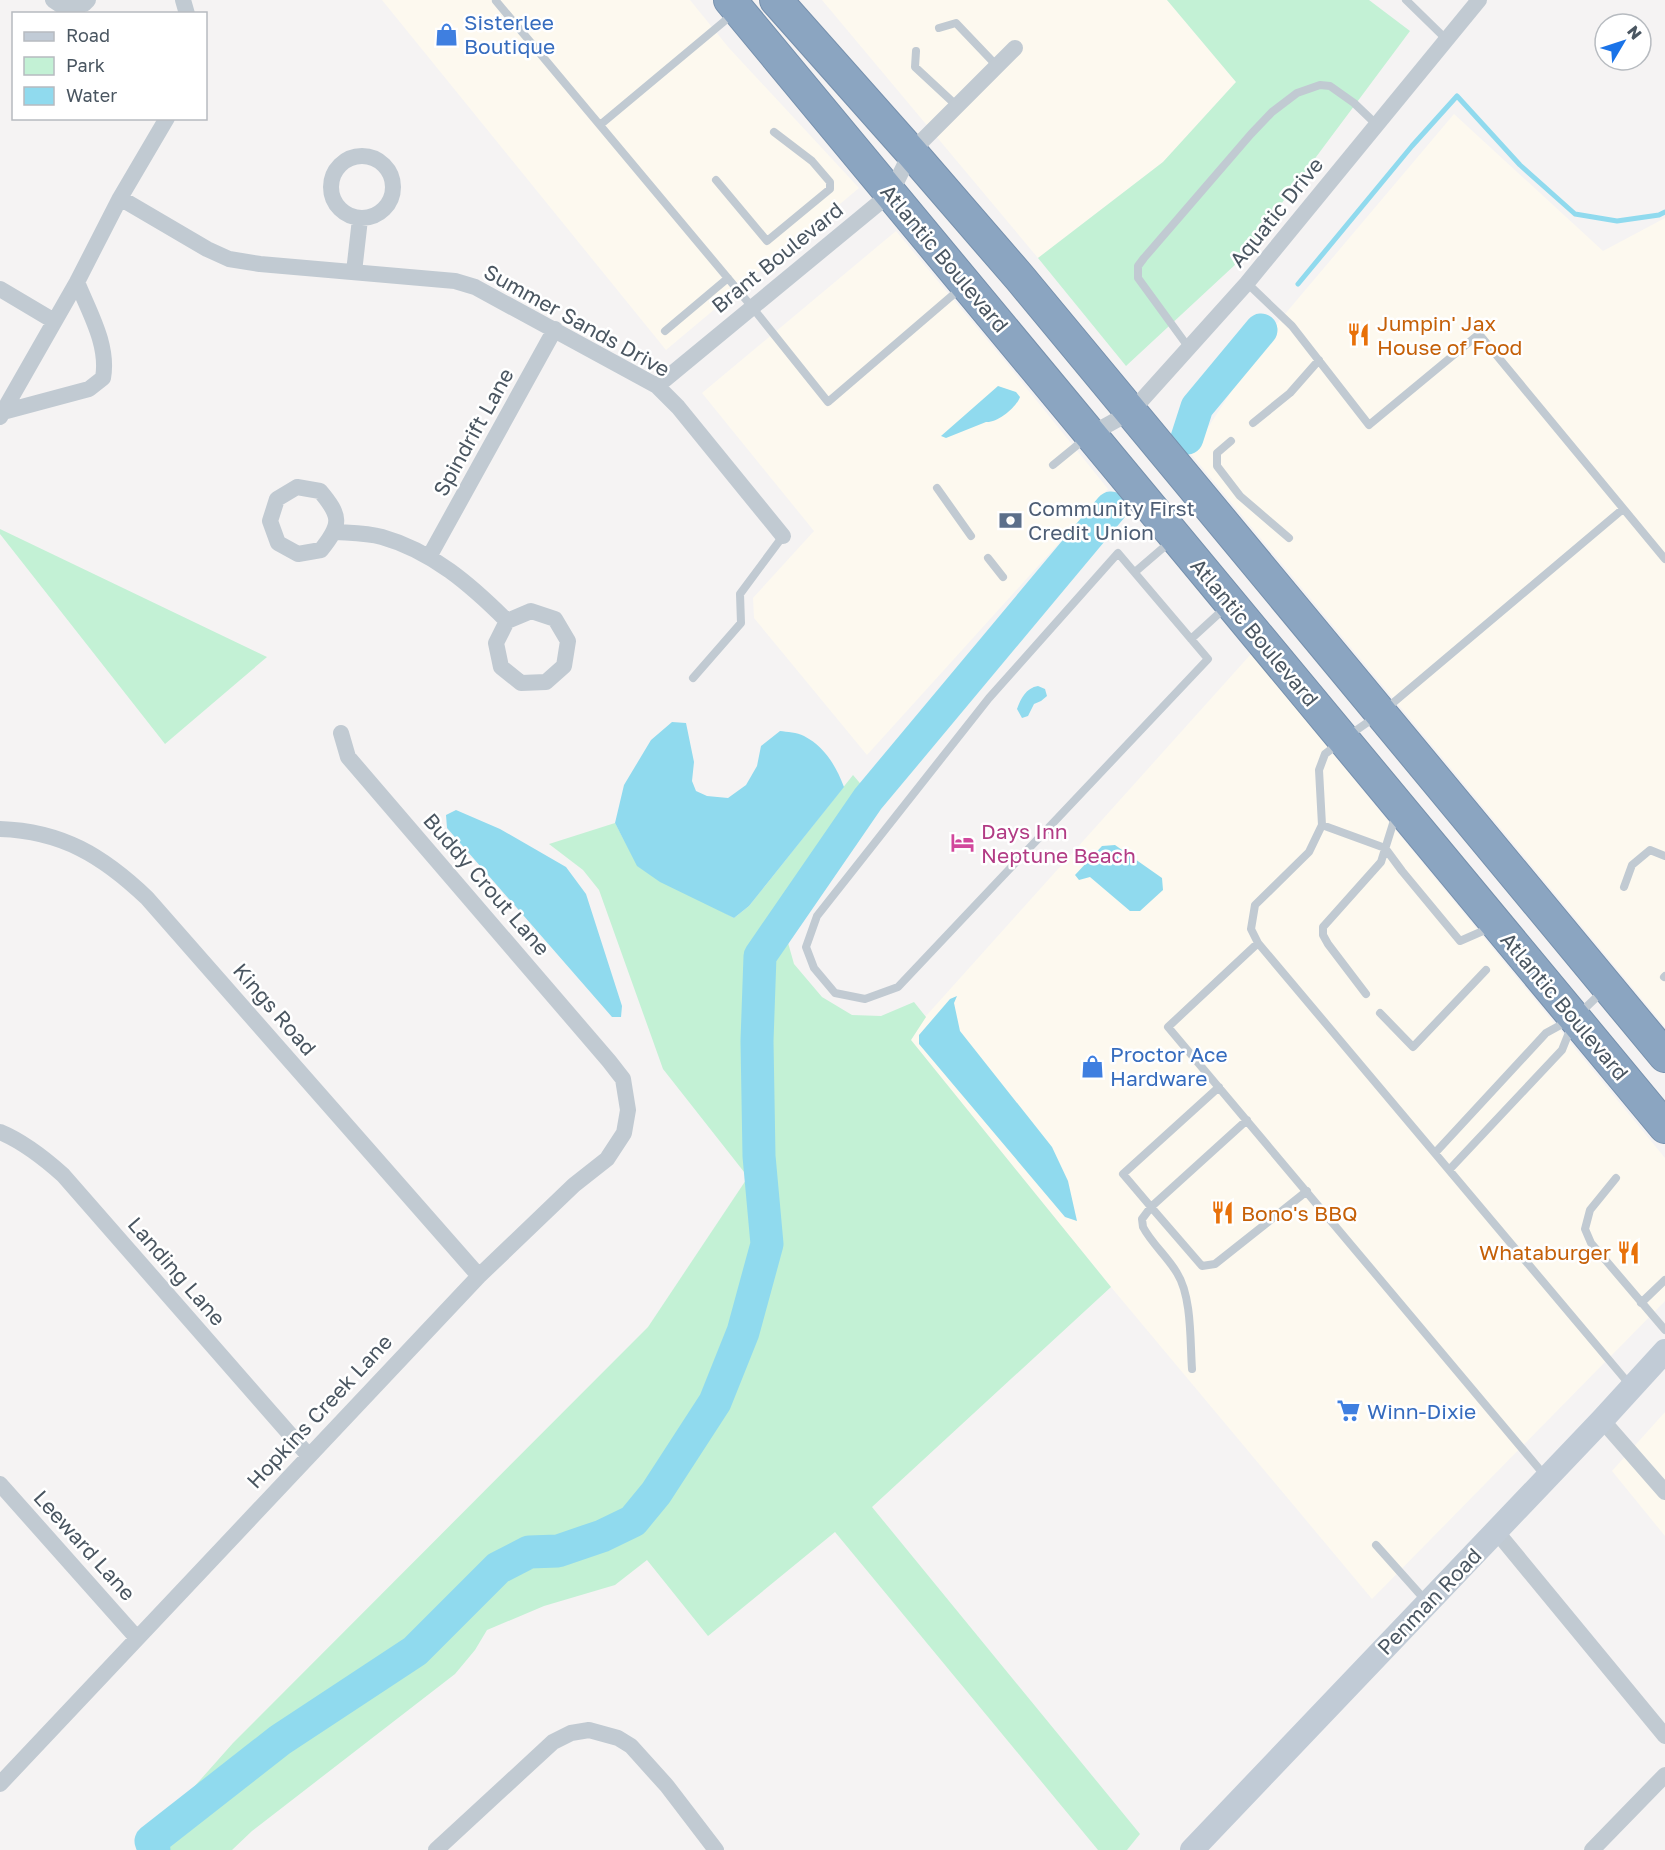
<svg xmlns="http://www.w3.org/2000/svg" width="1665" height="1850" font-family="'Golos Text',sans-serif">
  <rect width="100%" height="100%" fill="#f5f3f3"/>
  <!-- commercial -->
  <path fill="#fdf9ef" d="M382,0H690L729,48L859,188L666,350Z
    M822,0H1167L1236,82L1163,162L1038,258Z
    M1454,114L1603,251L1665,218V1027L1191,454L1269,333Z
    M896,231L1004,360L1108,489L867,755L754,618L753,598L814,531L702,393Z
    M1251,654L1665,1158V1301L1372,1599L1111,1287L911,1040L926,1016Z
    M1665,1412V1536L1612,1471Z"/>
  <!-- green -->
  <path fill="#c3f1d5" d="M1167,0H1369L1410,31L1237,263L1126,366L1038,258L1163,162L1236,82Z
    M0,529L267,657L165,744L0,534Z
    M853,775L876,802L785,932L794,964L822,997L852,1015L881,1016L914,1002L926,1017L911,1040L1111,1287L872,1507L1140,1834L1127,1850H1098L835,1532L708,1636L647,1560L615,1585L544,1606L487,1630L475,1650L455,1674L252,1831L232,1850H138L233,1743L648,1327L748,1177L663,1069L599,890L583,870L549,844L615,823L638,866L734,918L749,906Z"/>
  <!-- water -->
  <path fill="#90daee" d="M998,386L1016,392L1020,397C1016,408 997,423 986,422L946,438L941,436Z
    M1038,686L1045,689L1047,696L1041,701L1034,704L1028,716L1022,718L1017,709C1021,698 1026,688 1038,686Z
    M672,722L686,723L694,762L692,781L696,791L707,796L728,798L746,785L757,766L761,746L780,731C787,732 797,732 804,736C825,747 836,766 844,787L749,906L734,918L660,882L637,866L615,823L624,785L651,740Z
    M456,810L500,829L566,867L586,894L622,1006L621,1017H612L447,828L446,815Z
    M1115,845L1162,878L1163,890L1140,911H1130L1090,877L1079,880L1075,875L1102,846Z
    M957,996L954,1003L960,1031L1052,1147L1068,1181L1077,1221L1065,1217L919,1044V1035L950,999Z"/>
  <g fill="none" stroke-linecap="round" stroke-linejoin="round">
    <!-- stream -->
    <path stroke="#90daee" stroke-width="5" d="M1298,284L1412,146L1457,96L1520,165L1575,214L1617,221L1659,215L1665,212"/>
    <!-- river -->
    <path stroke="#90daee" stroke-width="33" d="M1187,438L1197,407L1261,330
      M154,1850L151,1841L280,1740L415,1651L498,1568L529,1552L558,1551L602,1536L633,1521L656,1493L715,1402L743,1332L767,1244L759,1156L757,1041L760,956L868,799L1111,508"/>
    <defs>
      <path id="highway" d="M730,0L1665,1127
        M776,0L911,152L1020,278L1665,1056"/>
    </defs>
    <!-- highway casing -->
    <use href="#highway" stroke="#7690ad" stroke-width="34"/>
    <!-- lane -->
    <path stroke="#c1cad2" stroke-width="8" d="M1406,0L1447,40
      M496,1L752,307L828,402L961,288
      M939,28L956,23L997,66
      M916,51L915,67L957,106
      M600,125L733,14
      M716,180L767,241L830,189V182L812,161L774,132
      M1247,283L1292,326L1369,425L1479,334L1665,559
      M665,331L728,278
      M1189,348L1138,278V266L1144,258L1251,134L1272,112L1297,93L1320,85L1330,86L1354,103L1377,125
      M1253,423L1290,393L1319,360
      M1231,441L1217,453V466L1240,496L1289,538
      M1053,465L1086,438
      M937,488L971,536
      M1118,553L1208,659L898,987L865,999L835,993L814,968L806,947L817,916L989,698Z
      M988,558L1003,577
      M1135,572L1171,541
      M1191,639L1226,607
      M693,678L741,623L740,594L783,536
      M1348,736L1381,713L1623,509
      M1338,744L1325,754L1319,770L1322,825L1309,852L1255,905L1251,929L1258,943L1630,1385
      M1322,825L1385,848L1402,871L1460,941L1492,927
      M1624,887L1632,865L1650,850L1665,856
      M1258,943L1168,1027L1546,1477
      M1664,977L1665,976
      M1366,994L1328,944L1323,935V927L1381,862L1396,814
      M1380,1013L1413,1047L1486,970
      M1579,1014L1604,990
      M1247,1120L1151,1207L1202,1266L1215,1264L1307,1191
      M1435,1153L1546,1033L1568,1021
      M1449,1170L1562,1050L1572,1025
      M1616,1178L1590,1210L1585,1229L1591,1243L1665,1330
      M1641,1303L1665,1280
      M1192,1369C1190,1341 1192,1297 1177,1273C1167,1256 1152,1244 1143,1227L1142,1219L1151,1207L1123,1174L1219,1087
      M1376,1545L1426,1601"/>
    <!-- street -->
    <path stroke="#c1cad2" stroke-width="16" d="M53,0L62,6L84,4L88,0
      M183,0L187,14
      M331 187a31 31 0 1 1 62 0a31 31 0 1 1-62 0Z
      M120,198L207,249L229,259L260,264L455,281L475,287L657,386L678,407L783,536
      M354,272L360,219
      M0,289L54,321
      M657,386L891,193L911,152L1015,48
      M3,412L89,389L103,378C109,345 89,312 77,282
      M0,417L77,282L120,198L167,118
      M1091,434L1131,412L1247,283L1479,0
      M297,487L320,491C341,516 342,524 321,550L298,554L278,543L270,521L277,499Z
      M336,532C350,533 367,533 382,537C432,551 471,585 507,621
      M429,557L555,329
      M531,611L555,619L568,641L564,666L546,682L521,683L501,667L496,643L507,621Z
      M0,829C62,831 103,856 147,898L479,1276
      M0,1132C24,1142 44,1158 63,1175L308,1455
      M1602,1420L1665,1492
      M0,1484L136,1637
      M1496,1531L1665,1736
      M0,1784L479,1276L574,1185L607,1159L624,1133L628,1110L623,1079L609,1061L348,757L341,733
      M436,1850L553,1742L571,1733L589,1730L618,1738L631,1746L667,1786L716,1850
      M1592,1850L1665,1775"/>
    <!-- secondary -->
    <path stroke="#c1cbd6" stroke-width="24" d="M1192,1850L1602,1420L1665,1351"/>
    <!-- highway -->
    <use href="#highway" stroke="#8ba5c1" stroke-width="32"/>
  </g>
  <!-- icons -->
  <defs>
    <symbol id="shop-bare" viewBox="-9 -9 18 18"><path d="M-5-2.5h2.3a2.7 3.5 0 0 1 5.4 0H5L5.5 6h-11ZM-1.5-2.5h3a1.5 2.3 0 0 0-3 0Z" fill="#3f7fe0" stroke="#fff" stroke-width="2.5" paint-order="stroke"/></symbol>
    <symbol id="restaurant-bare" viewBox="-9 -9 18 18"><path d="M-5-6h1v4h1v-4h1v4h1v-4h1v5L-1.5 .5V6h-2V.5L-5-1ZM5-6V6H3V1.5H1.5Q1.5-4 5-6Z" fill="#e8710a" stroke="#fff" stroke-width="2.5" paint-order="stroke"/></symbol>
    <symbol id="bank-bare" viewBox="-9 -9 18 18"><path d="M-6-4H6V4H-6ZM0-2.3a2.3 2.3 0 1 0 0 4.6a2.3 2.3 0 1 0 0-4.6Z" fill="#5c6f8a" stroke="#fff" stroke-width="2.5" paint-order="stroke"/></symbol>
    <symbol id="hotel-bare" viewBox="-9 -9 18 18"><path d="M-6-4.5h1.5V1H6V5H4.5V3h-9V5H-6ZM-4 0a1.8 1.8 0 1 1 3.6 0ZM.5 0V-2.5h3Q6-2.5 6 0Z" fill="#d1479c" stroke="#fff" stroke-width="2.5" paint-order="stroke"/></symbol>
    <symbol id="supermarket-bare" viewBox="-9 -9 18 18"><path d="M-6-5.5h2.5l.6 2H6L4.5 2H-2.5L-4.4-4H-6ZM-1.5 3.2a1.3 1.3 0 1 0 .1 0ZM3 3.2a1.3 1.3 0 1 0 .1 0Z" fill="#3f7fe0" stroke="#fff" stroke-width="2.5" paint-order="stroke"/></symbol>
  </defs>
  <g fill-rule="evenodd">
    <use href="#shop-bare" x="430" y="18" width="33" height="33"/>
    <use href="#restaurant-bare" x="1342" y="318" width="33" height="33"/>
    <use href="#bank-bare" x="994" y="504" width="33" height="33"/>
    <use href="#hotel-bare" x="946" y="826" width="33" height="33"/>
    <use href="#shop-bare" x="1076" y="1050" width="33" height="33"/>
    <use href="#restaurant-bare" x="1206" y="1196" width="33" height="33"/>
    <use href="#restaurant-bare" x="1612" y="1236" width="33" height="33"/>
    <use href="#supermarket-bare" x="1332" y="1394" width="33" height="33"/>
  </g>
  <g text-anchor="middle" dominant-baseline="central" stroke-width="5" stroke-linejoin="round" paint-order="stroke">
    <!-- shop labels -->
    <g font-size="21" fill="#366cbe" stroke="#fff" text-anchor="start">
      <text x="464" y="22">Sisterlee<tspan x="464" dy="24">Boutique</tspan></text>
      <text x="1110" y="1054">Proctor Ace<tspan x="1110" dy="24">Hardware</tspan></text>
      <text x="1367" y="1411">Winn-Dixie</text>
    </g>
    <!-- street labels -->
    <g font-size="21" fill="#4a5661" stroke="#fff">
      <text transform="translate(1276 212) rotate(-51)">Aquatic Drive</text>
      <text transform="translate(777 257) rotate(-39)">Brant Boulevard</text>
      <text transform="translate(945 258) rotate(50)">Atlantic Boulevard</text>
      <text transform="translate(577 320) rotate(29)">Summer Sands Drive</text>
      <text transform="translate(473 432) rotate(-61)">Spindrift Lane</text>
      <text transform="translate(1255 632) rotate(50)">Atlantic Boulevard</text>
      <text transform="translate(487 884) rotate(49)">Buddy Crout Lane</text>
      <text transform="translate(1565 1006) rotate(50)">Atlantic Boulevard</text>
      <text transform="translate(275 1009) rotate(49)">Kings Road</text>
      <text transform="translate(177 1271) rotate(49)">Landing Lane</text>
      <text transform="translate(319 1411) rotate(-47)">Hopkins Creek Lane</text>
      <text transform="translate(85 1545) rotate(48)">Leeward Lane</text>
      <text transform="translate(1429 1601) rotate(-46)">Penman Road</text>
    </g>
    <!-- food labels -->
    <g font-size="21" fill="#c56008" stroke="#fff" text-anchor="start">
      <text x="1377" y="323">Jumpin' Jax<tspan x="1377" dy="24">House of Food</tspan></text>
      <text x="1241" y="1213">Bono's BBQ</text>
      <text x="1611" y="1252" text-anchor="end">Whataburger</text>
    </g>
    <!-- service labels -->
    <g font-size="21" fill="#4e5e75" stroke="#fff" text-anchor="start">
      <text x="1028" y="508">Community First<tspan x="1028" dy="24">Credit Union</tspan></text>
    </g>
    <!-- hotel labels -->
    <g font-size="21" fill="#b23c85" stroke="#fff" text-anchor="start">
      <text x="981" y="831">Days Inn<tspan x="981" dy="24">Neptune Beach</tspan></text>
    </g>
  </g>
  <!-- legend -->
  <rect x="12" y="12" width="195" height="108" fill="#ffffff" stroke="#b7bbc0" stroke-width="1.5"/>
  <rect x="24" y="32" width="30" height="9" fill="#c1cbd6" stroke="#b7bbc0" stroke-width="1.5"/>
  <text x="66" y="42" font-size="18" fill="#4a5661">Road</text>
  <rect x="24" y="57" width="30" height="18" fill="#c3f1d5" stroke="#b7bbc0" stroke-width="1.5"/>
  <text x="66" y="72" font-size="18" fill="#4a5661">Park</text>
  <rect x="24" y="87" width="30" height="18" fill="#90daee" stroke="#b7bbc0" stroke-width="1.5"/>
  <text x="66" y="102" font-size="18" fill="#4a5661">Water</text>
  <!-- north arrow -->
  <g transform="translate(1623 42) rotate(51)"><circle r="28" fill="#ffffff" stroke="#b7bbc0" stroke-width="1.5"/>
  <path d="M0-4.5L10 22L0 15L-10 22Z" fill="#1a73e8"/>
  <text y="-9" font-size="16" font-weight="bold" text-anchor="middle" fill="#4a5661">N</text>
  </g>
</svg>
